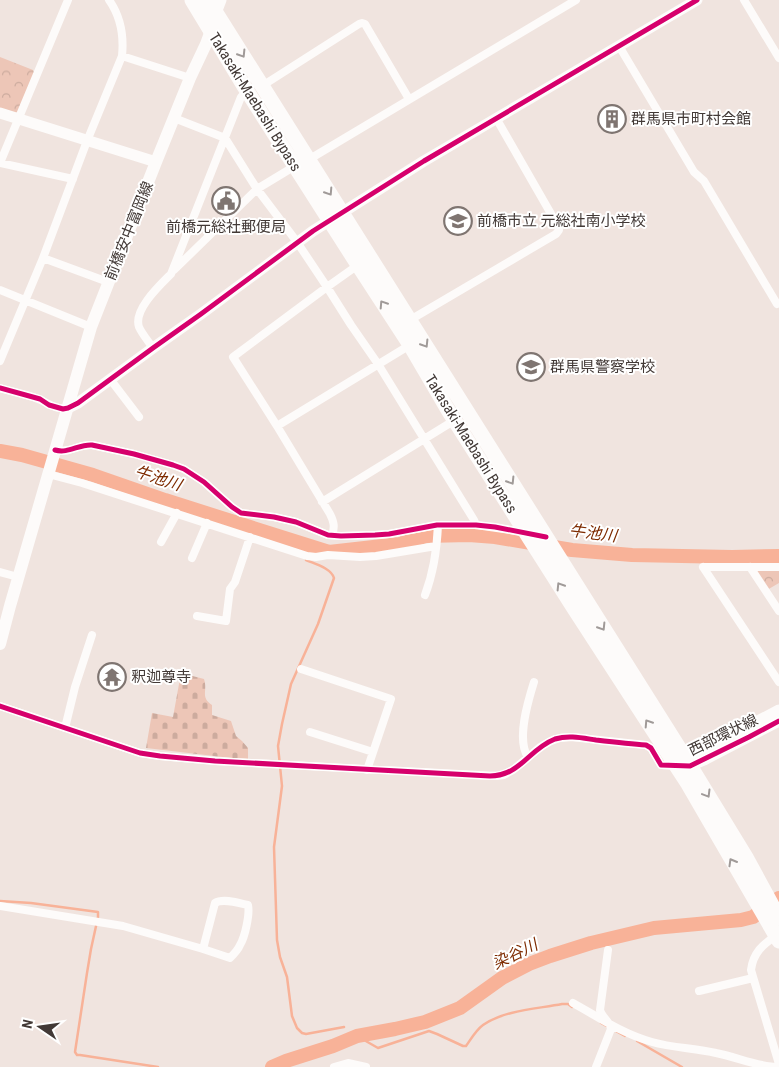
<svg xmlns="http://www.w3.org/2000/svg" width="779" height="1067" font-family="'Roboto Condensed','Noto Sans JP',sans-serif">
  <defs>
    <pattern id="cemetery-stones" width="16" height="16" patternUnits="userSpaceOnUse" patternTransform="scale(1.25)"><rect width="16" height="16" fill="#edc6b7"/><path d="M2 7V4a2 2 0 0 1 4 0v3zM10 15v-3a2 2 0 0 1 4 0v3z" fill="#ccab9e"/></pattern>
    <pattern id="park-crowns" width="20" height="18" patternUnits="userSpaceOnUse" patternTransform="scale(1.25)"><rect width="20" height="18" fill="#edc6b7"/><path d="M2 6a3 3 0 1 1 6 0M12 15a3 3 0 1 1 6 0" fill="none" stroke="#ccab9e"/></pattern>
  </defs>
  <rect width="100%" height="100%" fill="#f0e4df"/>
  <!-- cemetery -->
  <path fill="url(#cemetery-stones)" d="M181,673L204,679C208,691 200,697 212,705V715L231,721L236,736L242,741L248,748V760L146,748L152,713L173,717Z"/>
  <!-- park -->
  <path fill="url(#park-crowns)" d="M0,57L33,70L35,75L20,110L16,113L0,108Z
    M756,569L779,570V583L767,590L755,572Z"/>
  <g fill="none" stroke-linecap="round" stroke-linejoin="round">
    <!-- stream -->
    <path stroke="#f8b298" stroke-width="2.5" d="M306,560C315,564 331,568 334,578L318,624L291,684L282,724L278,746L282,786L274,847L277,940L280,957L287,977L292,1016L297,1028L302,1033L306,1034L344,1027
      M0,901L31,903L98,912V917L91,949L87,973L75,1052L77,1055H80L158,1067
      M601,1023L625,1036
      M357,1036L378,1048L429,1031L437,1034L463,1046H466C471,1039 476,1030 483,1025C505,1010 536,1009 562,1004H568L572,1007
      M637,1041L682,1067"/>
    <!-- river -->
    <path stroke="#f8b298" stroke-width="14" d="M0,451L22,455L93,475L165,500L329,552L400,544L426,536L469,535L495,537L572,550L632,555L732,557L779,556
      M272,1067L286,1061L333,1046L357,1036L395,1029L425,1022L460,1008L502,978L529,964L550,956L591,943L654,928L741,920L753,917L779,898"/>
    <!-- street -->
    <path stroke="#fdfbfa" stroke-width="8" d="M68,0L0,163L73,179
      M744,0L779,58
      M619,46L694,172L704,181L777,304
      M122,56L190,78
      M262,86L359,24L362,23L365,24L409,99
      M174,118L225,138L257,189L297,242L327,287L351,325L378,364L474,520L476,525
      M308,160L576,0
      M43,258L108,282
      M174,270L257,189L295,166
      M0,290L91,327
      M410,320L556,234L559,230L558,226L496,118
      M153,348C149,342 142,334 139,327C133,310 160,285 171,274L241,97L247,91
      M0,361L43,258L87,141L122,56C124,36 121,17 109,0
      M110,379L139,417
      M0,388C13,392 26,394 38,399C49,403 55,410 68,408
      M277,426L410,345
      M55,450C68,454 79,444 92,445L134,454L173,465L184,469L204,482L232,507L241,513L274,517L296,522L328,535L341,536L375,535L389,534L437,525H476L524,532
      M48,474L82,483L307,556L316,557L328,555L360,557L376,556L436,546
      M322,502L455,420
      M332,535C335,527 334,522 330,514L277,426L233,357L327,287L358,265
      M161,542L177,513
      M192,558L207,523
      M703,567L779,682
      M703,567H779
      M750,567L779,611
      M0,572L18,577
      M425,595C433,574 437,548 438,525
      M197,616L226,621L230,589L235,582L250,537
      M301,669L391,699L367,770
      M0,706L140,753L160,756L215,761L497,776L504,775L513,770L540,747L551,741L560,738L571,737L646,745L651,748L661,765L676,766
      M65,728L75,687L92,635
      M310,732L373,752
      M528,757C516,740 528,701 534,682
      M0,906L123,926L203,949L230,958C234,954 238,950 240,945C245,937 250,914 248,905C239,903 223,898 215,903L203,949
      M776,936C763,944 753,953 751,970L779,1064
      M699,991L753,978
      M573,1003C598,1017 623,1034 652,1042C673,1048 695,1048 716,1053C737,1057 757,1067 779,1067
      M334,1067L348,1063L366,1067
      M596,1067L611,1029C610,1021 602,1018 600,1010L608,950"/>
    <!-- secondary -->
    <path stroke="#fdfbfa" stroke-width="11" d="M216,13L221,0
      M0,113L156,162
      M68,408L78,403L153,348L201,314L313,231L424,161L697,0
      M679,763L700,751L779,710
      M683,766H690L704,760L779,721"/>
    <!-- primary -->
    <path stroke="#fdfbfa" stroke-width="12" d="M0,644L10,606L91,327L156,162L190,78L206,44L213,25"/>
    <!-- highway -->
    <path stroke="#fdfbfa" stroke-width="15" d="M192,0L247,91L358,265L410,345L448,410L575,610L688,784L779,941
      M208,0L686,759L747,859L779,918"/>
    <defs>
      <path id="cycleway" d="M0,388L40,399L49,405L63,409L68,408L78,403L153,348L201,314L313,231L424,161L697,0
        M55,450C68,454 79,444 92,445L134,454L173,465L184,469L204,482L232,507L241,513L274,517L296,522L328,535L341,536L375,535L389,534L437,525H476L495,527L546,537
        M0,706L140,753L160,756L215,761L490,776C520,776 529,749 555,739C569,735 582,738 596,740C613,742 630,744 646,745L651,748L661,765L690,766L749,737L779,721"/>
    </defs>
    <!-- cycleway casing -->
    <use href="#cycleway" stroke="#fff" stroke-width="8"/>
    <!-- cycleway -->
    <use href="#cycleway" stroke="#d6006c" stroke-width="5"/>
  </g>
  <!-- one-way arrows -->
  <defs><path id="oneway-chevron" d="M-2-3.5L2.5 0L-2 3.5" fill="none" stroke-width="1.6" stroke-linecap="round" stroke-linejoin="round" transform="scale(1.25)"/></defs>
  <g stroke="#a09a98">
    <use href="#oneway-chevron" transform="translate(242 54) rotate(58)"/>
    <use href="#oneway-chevron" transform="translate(329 192) rotate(57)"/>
    <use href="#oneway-chevron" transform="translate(383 304) rotate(-123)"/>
    <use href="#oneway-chevron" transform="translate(425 344) rotate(58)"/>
    <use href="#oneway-chevron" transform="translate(511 481) rotate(58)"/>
    <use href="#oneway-chevron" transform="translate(560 586) rotate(-122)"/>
    <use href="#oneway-chevron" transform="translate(602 627) rotate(58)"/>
    <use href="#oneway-chevron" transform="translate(648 723) rotate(-123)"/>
    <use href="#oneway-chevron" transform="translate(707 794) rotate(59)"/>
    <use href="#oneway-chevron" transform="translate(732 862) rotate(-120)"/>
  </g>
  <!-- icons -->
  <defs>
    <symbol id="building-ring" viewBox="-11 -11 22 22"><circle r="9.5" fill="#fff" stroke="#7f7571" stroke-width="1.5"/><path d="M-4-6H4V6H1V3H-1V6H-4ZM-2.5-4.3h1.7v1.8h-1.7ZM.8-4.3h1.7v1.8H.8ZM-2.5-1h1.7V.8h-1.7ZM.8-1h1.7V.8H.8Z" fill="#7f7571"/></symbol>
    <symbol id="civic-ring" viewBox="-11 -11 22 22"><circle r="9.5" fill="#fff" stroke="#7f7571" stroke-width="1.5"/><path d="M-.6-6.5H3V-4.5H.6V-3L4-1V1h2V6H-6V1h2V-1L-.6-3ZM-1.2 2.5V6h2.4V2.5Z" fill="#7f7571"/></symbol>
    <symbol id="school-ring" viewBox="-11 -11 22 22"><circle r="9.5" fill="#fff" stroke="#7f7571" stroke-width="1.5"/><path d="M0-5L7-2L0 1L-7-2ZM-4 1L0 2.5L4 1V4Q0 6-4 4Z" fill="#7f7571"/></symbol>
    <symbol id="temple-ring" viewBox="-11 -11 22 22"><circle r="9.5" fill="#fff" stroke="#7f7571" stroke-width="1.5"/><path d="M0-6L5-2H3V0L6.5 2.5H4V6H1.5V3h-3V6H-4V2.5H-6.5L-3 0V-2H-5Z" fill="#7f7571"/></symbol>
  </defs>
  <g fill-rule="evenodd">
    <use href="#building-ring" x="596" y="103" width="32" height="32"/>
    <use href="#civic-ring" x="210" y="185" width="32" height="32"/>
    <use href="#school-ring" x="442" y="205" width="32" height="32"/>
    <use href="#school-ring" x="515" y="351" width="32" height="32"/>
    <use href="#temple-ring" x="96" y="661" width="32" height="32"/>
  </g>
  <g text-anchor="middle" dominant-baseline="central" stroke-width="4" stroke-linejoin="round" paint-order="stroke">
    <!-- street labels -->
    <g font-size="15" fill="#423936" stroke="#fff">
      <text transform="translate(255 102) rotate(58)">Takasaki-Maebashi Bypass</text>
      <text transform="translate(129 231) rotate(-68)">前橋安中富岡線</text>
      <text transform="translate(471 444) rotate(58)">Takasaki-Maebashi Bypass</text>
      <text transform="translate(723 735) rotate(-26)">西部環状線</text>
    </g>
    <!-- poi labels -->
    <g font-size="15" fill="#423936" stroke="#fff" text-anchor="start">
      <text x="631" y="119">群馬県市町村会館</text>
      <text x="477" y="221">前橋市立 元総社南小学校</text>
      <text x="226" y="227" text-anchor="middle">前橋元総社郵便局</text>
      <text x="550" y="367">群馬県警察学校</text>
      <text x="131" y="677">釈迦尊寺</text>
    </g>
    <!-- water labels -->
    <g font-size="16" font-style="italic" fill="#7e2b01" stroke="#fff">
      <text transform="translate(158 478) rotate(18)">牛池川</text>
      <text transform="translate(593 533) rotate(7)">牛池川</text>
      <text transform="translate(515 954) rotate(-26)">染谷川</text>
    </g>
  </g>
  <!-- north arrow -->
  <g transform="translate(40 1027) rotate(283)" stroke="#ffffff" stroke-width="4" paint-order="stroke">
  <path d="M0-4L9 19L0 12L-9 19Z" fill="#423936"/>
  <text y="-8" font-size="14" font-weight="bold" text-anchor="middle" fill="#423936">N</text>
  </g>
</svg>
